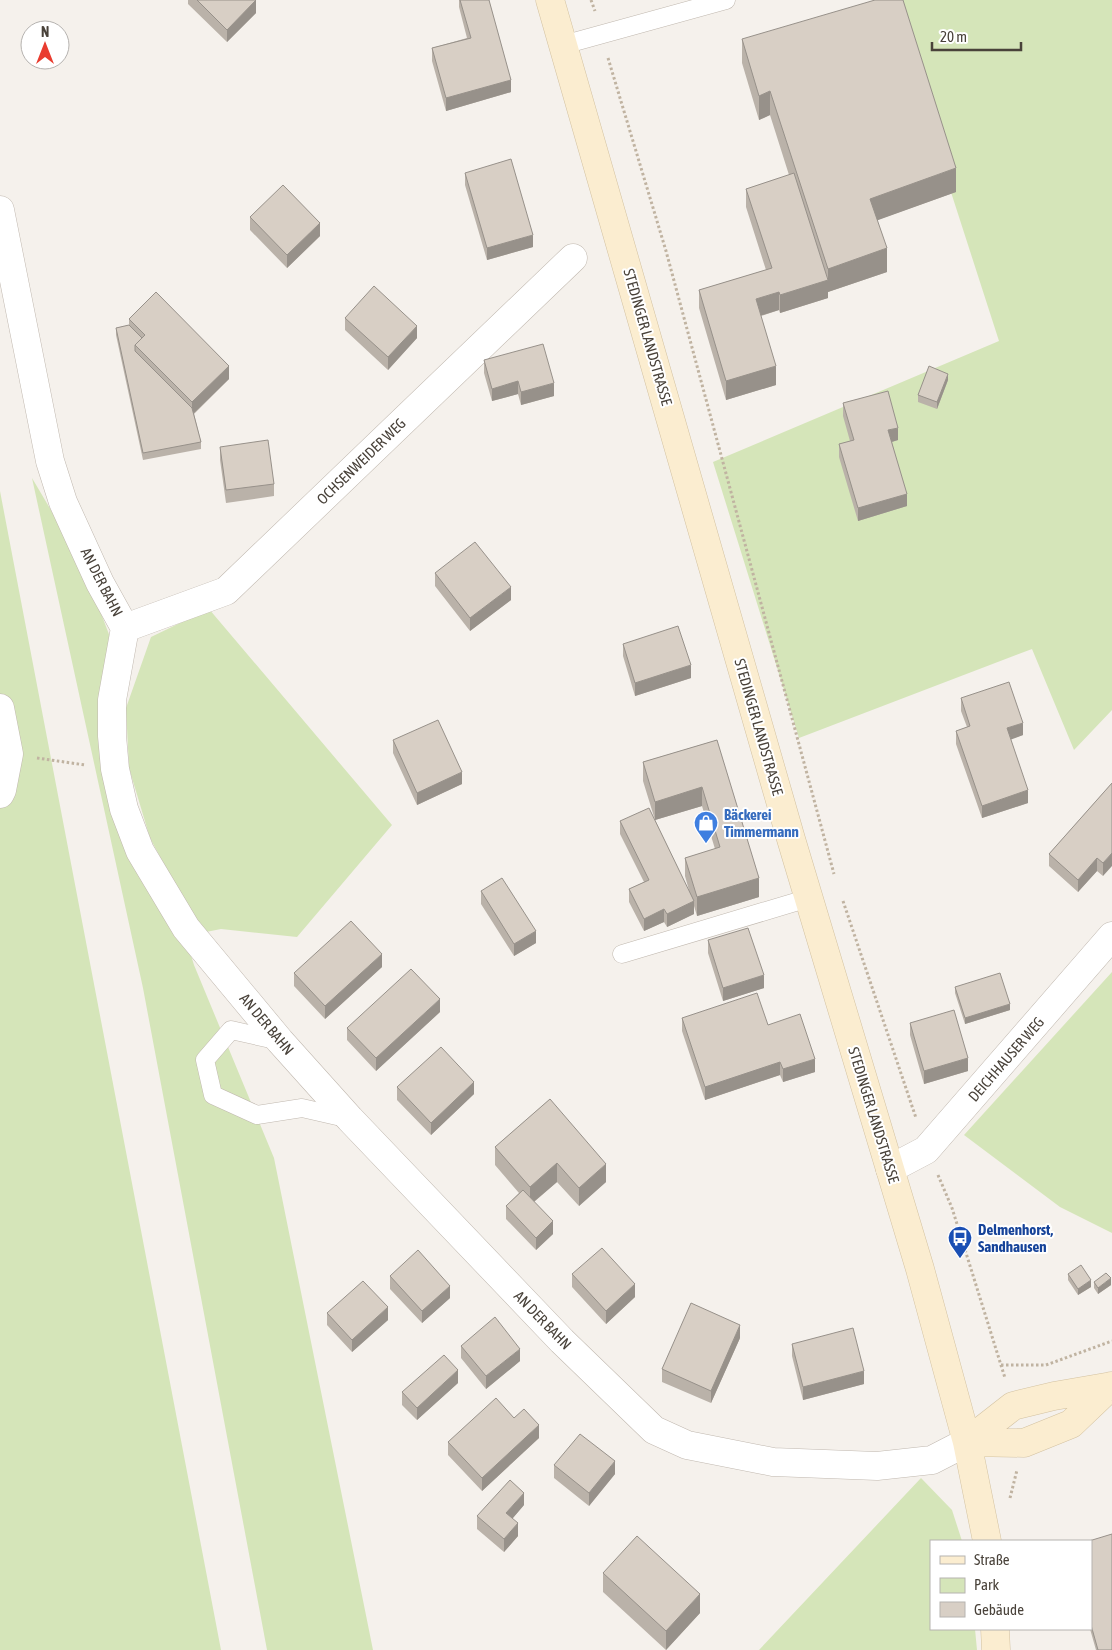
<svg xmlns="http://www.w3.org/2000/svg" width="1112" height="1650" font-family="'Asap Condensed',sans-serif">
  <rect width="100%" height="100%" fill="#f5f1ec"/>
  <!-- green -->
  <path fill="#d5e5b9" d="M889,0H1112V710L1074,750L1032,649L799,738L713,462L999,341Z
    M32,478L81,561L110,637L103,754L185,936L194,965L274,1158L373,1650H267L143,988Z
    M0,491L221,1650H0Z
    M209,609L392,825L297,937L221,929L201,933L150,838L129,768L126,708L151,637Z
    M1112,972V1233L1060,1207L964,1135Z
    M921,1478L952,1510L962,1541H931V1629H975L977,1650H759Z"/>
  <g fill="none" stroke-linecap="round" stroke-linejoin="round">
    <defs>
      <path id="lane" d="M563,45L726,0
        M622,954L809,898
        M280,1041L231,1030L205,1060L213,1095L257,1115L302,1108L350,1119"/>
      <path id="street" d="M0,210L50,461L63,502L100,583L125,628L112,700V736L115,769L124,809L140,851L186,928L280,1041L350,1119L562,1341L654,1430L687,1445L773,1462L877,1466L932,1460L967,1442
        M125,628L226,591L573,258
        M0,708L9,754L2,790L0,794
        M890,1169L926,1150L1112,936"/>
      <path id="secondary" d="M550,0L791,839L920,1269L967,1442L987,1541
        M967,1442L1024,1443L1071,1424L1111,1386
        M967,1442L1013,1406L1054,1396L1112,1386
        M995,1629L996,1650"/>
    </defs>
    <!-- lane casing -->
    <use href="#lane" stroke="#c0b8af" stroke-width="19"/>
    <!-- street casing -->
    <use href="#street" stroke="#c0b8af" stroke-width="29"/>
    <!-- secondary casing -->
    <use href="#secondary" stroke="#d3c2a1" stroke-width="29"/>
    <!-- path -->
    <path stroke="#c0b3a1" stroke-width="3" stroke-dasharray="2.5 2.5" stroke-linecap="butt" d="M591,0L595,11
      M608,58L666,251L834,874
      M37,758L85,765
      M843,901L916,1118
      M938,1175L952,1208L1005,1378
      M1001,1365H1046L1112,1341
      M1010,1498L1017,1470"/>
    <!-- lane -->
    <use href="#lane" stroke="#fff" stroke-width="18"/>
    <!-- street -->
    <use href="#street" stroke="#fff" stroke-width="28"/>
    <!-- secondary -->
    <use href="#secondary" stroke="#fbedd0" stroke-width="28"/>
  </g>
  <!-- wall -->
  <path fill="#bab2a9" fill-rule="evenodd" d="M188,0H256V13L227,42L188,4Z
    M459,0H489L511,92L446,111L432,61V48L467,38L459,7Z
    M742,39L956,192L877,220L887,272L828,292V298L780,313L779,310L761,316L776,385L726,400L699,308V290L766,270L746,207V189L789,175L770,115L759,120L742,63Z
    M465,173L533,247L487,260L465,185Z
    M250,217L320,236L287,268L250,230Z
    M345,318L417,338L388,370L345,330Z
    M129,319L229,379L194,414L201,442V449L143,460L116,335V328L129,325Z
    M484,360L554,396L521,405L518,394L492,401L484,373Z
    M948,380L937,409L918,402V395Z
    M843,403L898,440L892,442L907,506L858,521L839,457V444L850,441L843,416Z
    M220,447L274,484V496L226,503L220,460Z
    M435,573L511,600L470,631L435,586Z
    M623,644L691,678L635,696L623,656Z
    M961,698L1023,735L1010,739L1028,803L982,818L956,744V731L967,727L961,711Z
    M393,740L462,784L417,805L393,753Z
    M717,740L759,897L697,916L694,906V914L667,927L664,922L644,931L629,902V889L644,882L620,834V821L655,820L643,781V762ZM702,806L715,849L685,858V876L690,894L655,820Z
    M1112,783L1103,876L1097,871L1078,892L1049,866V854Z
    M481,891L536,943L514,956L481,904Z
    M708,940L764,988L723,1001L708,953Z
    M382,967L325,1019L294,986V973Z
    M955,987L1010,1010L965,1024L955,993Z
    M440,1012L376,1071L347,1040V1028Z
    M682,1018L768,1025L815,1072L783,1082L780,1075L705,1100L682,1031Z
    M910,1023L968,1071L924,1084L910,1035Z
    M397,1087L474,1094L431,1135L397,1100Z
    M550,1099L606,1182L579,1206L557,1182L534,1202L553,1234L536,1250L506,1219V1206L519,1193L495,1165V1147Z
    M572,1274L635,1297L606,1324L572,1287Z
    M1068,1274L1091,1287L1078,1295L1068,1280Z
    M390,1276L450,1298L422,1323L390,1289Z
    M1094,1282L1111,1285L1098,1294L1094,1288Z
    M327,1313L388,1320L352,1352L327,1325Z
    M740,1338L711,1403L662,1382V1369Z
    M792,1344L864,1384L803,1400L792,1356Z
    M461,1346L520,1361L486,1389L461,1358Z
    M458,1383L417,1420L402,1405V1392Z
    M514,1418L539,1438L482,1491L448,1455V1442Z
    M554,1465L615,1474L589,1506L554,1478Z
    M524,1505L512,1519L518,1536L504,1552L477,1529V1516Z
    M1091,1541L1112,1650H1096L1090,1629H1091Z
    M603,1573L700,1613L666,1650L603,1592Z"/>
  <!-- shaded-wall -->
  <path fill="#97918a" d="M256,0V13L227,42V30Z
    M511,80V92L446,111V98Z
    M770,91V115L759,120V96Z
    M956,168V192L870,223V199Z
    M320,223V236L287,268V255Z
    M533,235V247L487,260V248Z
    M887,248V272L828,292V298L780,313V295L828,280V269Z
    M779,292V310L756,317V299Z
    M417,326V338L388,370V357Z
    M229,366V379L192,415V402Z
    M776,366V385L726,400V381Z
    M948,374V380L937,409V402Z
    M518,381V394L492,401V389Z
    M554,383V396L521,405V392Z
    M898,428V440L888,443V430Z
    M907,494V506L858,521V508Z
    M511,587V600L470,631V618Z
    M691,665V678L635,696V683Z
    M1023,723V735L1007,741V728Z
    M462,772V784L417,805V793Z
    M702,787V806L655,820V802Z
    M1028,790V803L982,818V806Z
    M1112,853V866L1103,876V863Z
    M1097,858V871L1078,892V880Z
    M759,878V897L697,916V897Z
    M694,901V914L667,927V914Z
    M664,909V922L644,931V919Z
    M536,931V943L514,956V944Z
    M382,954V967L325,1019V1006Z
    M764,975V988L723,1001V988Z
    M440,999V1012L376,1071V1058Z
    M1010,1004V1010L965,1024V1018Z
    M968,1058V1071L924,1084V1071Z
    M815,1059V1072L783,1082V1069Z
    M780,1062V1075L705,1100V1087Z
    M474,1082V1094L431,1135V1123Z
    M557,1163V1182L530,1205V1187Z
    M606,1164V1182L579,1206V1188Z
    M553,1221V1234L536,1250V1238Z
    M1111,1278V1285L1098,1294V1288Z
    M1091,1280V1287L1078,1295V1289Z
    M635,1284V1297L606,1324V1311Z
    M450,1286V1298L422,1323V1311Z
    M388,1307V1320L352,1352V1340Z
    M740,1325V1338L711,1403V1391Z
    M520,1349V1361L486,1389V1376Z
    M458,1370V1383L417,1420V1408Z
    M864,1371V1384L803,1400V1387Z
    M539,1425V1438L482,1491V1478Z
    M615,1461V1474L589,1506V1493Z
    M524,1493V1505L506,1526V1513Z
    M518,1523V1536L504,1552V1539Z
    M700,1594V1613L666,1650V1631Z"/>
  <!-- building -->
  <path fill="#d8cfc5" stroke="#97918a" d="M197,0H256L227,30Z
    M460,0H489L511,80L446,98L432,48L471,38Z
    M875,0H903L956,168L870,199L887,248L828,269L770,91L759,96L742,39Z
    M511,159L533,235L487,248L465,173Z
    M794,173L828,280L780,295L779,292L756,299L776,366L726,381L699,290L772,268L746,189Z
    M283,185L320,223L287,255L250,217Z
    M374,286L417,326L388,357L345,318Z
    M156,292L229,366L192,402L135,345L145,335L129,319Z
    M129,325L142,338L135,345V351L192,408L201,442L143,453L116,328Z
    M543,344L554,383L521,392L518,381L492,389L484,360Z
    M929,366L948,374L937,402L918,395Z
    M888,391L898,428L888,430L907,494L858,508L839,444L854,440L843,403Z
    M268,440L274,484L226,490L220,447Z
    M475,542L511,587L470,618L435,573Z
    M678,626L691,665L635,683L623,644Z
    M1009,682L1023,723L1007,728L1028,790L982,806L956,731L970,726L961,698Z
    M438,720L462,772L417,793L393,740Z
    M717,740L759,878L697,897L685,858L720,847L702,787L655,802L643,762Z
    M1112,783V853L1103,863L1097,858L1078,880L1049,854Z
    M649,808L694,901L667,914L664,909L644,919L629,889L649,880L620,821Z
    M502,878L536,931L514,944L481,891Z
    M351,921L382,954L325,1006L294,973Z
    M748,928L764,975L723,988L708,940Z
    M411,969L440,999L376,1058L347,1028Z
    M1000,973L1010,1004L965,1018L955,987Z
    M757,993L768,1025L800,1014L815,1059L783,1069L780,1062L705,1087L682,1018Z
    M954,1010L968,1058L924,1071L910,1023Z
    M441,1047L474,1082L431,1123L397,1087Z
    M550,1099L606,1164L579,1188L557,1163L530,1187L495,1147Z
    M523,1190L553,1221L536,1238L506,1206Z
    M602,1248L635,1284L606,1311L572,1274Z
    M418,1250L450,1286L422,1311L390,1276Z
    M1081,1265L1091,1280L1078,1289L1068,1274Z
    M1106,1273L1111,1278L1098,1288L1094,1282Z
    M363,1281L388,1307L352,1340L327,1313Z
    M691,1303L740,1325L711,1391L662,1369Z
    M495,1317L520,1349L486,1376L461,1346Z
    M853,1328L864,1371L803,1387L792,1344Z
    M444,1355L458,1370L417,1408L402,1392Z
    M496,1398L514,1418L524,1409L539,1425L482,1478L448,1442Z
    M580,1434L615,1461L589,1493L554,1465Z
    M510,1480L524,1493L506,1513L518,1523L504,1539L477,1516Z
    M1112,1534V1650H1098L1091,1625V1541H1089Z
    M637,1536L700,1594L666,1631L603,1573Z"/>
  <!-- icons -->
  <defs>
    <symbol id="shop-pin" viewBox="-11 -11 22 30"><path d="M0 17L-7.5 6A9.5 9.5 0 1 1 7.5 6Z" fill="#3f7fe0" stroke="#fff"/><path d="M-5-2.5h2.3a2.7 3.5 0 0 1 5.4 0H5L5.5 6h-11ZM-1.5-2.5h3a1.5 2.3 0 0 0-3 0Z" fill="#fff"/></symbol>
    <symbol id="bus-pin" viewBox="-11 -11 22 30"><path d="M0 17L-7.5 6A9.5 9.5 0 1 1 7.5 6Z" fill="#1a4fb4" stroke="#fff"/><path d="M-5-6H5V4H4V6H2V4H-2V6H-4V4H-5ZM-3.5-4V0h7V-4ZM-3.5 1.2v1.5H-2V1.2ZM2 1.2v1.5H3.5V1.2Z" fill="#fff"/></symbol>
  </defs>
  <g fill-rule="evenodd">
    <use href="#shop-pin" x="692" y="809" width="28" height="38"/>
    <use href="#bus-pin" x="946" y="1224" width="28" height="38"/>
  </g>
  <g text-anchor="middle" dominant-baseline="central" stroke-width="4" stroke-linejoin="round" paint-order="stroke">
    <!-- street labels -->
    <g font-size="15" fill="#49423a" stroke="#fff">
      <text transform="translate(648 337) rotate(74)">STEDINGER LANDSTRASSE</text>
      <text transform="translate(361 461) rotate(-44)">OCHSENWEIDER WEG</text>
      <text transform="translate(102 582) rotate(63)">AN DER BAHN</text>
      <text transform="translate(759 727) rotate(74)">STEDINGER LANDSTRASSE</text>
      <text transform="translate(267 1024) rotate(50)">AN DER BAHN</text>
      <text transform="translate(1006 1059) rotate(-49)">DEICHHAUSER WEG</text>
      <text transform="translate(874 1115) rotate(73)">STEDINGER LANDSTRASSE</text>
      <text transform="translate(543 1320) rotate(46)">AN DER BAHN</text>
    </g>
    <!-- shop labels -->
    <g font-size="15" font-weight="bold" fill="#366cbe" stroke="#fff" text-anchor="start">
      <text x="724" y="814">Bäckerei<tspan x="724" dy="17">Timmermann</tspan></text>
    </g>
    <!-- transit labels -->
    <g font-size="15" font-weight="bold" fill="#164399" stroke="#fff" text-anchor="start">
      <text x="978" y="1229">Delmenhorst,<tspan x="978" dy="17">Sandhausen</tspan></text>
    </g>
  </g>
  <!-- legend -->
  <rect x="930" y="1540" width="162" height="90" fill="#ffffff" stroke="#b6b3b0"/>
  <rect x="940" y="1556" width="25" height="8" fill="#fbedd0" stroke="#b6b3b0"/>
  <text x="974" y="1565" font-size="15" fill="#49423a">Straße</text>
  <rect x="940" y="1578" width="25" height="15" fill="#d5e5b9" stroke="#b6b3b0"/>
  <text x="974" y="1590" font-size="15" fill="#49423a">Park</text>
  <rect x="940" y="1602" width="25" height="15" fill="#d8cfc5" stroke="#b6b3b0"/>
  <text x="974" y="1615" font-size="15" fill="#49423a">Gebäude</text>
  <!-- north arrow -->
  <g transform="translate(45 45)"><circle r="24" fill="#ffffff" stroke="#b6b3b0"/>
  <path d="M0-4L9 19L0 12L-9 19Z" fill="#e93c2f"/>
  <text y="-8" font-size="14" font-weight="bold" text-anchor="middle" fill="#49423a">N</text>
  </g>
  <!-- scale -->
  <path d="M932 42v8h89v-8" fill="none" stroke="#49423a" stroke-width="2.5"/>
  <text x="940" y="42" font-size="15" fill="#49423a" stroke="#ffffff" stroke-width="4" paint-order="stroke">20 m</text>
</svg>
